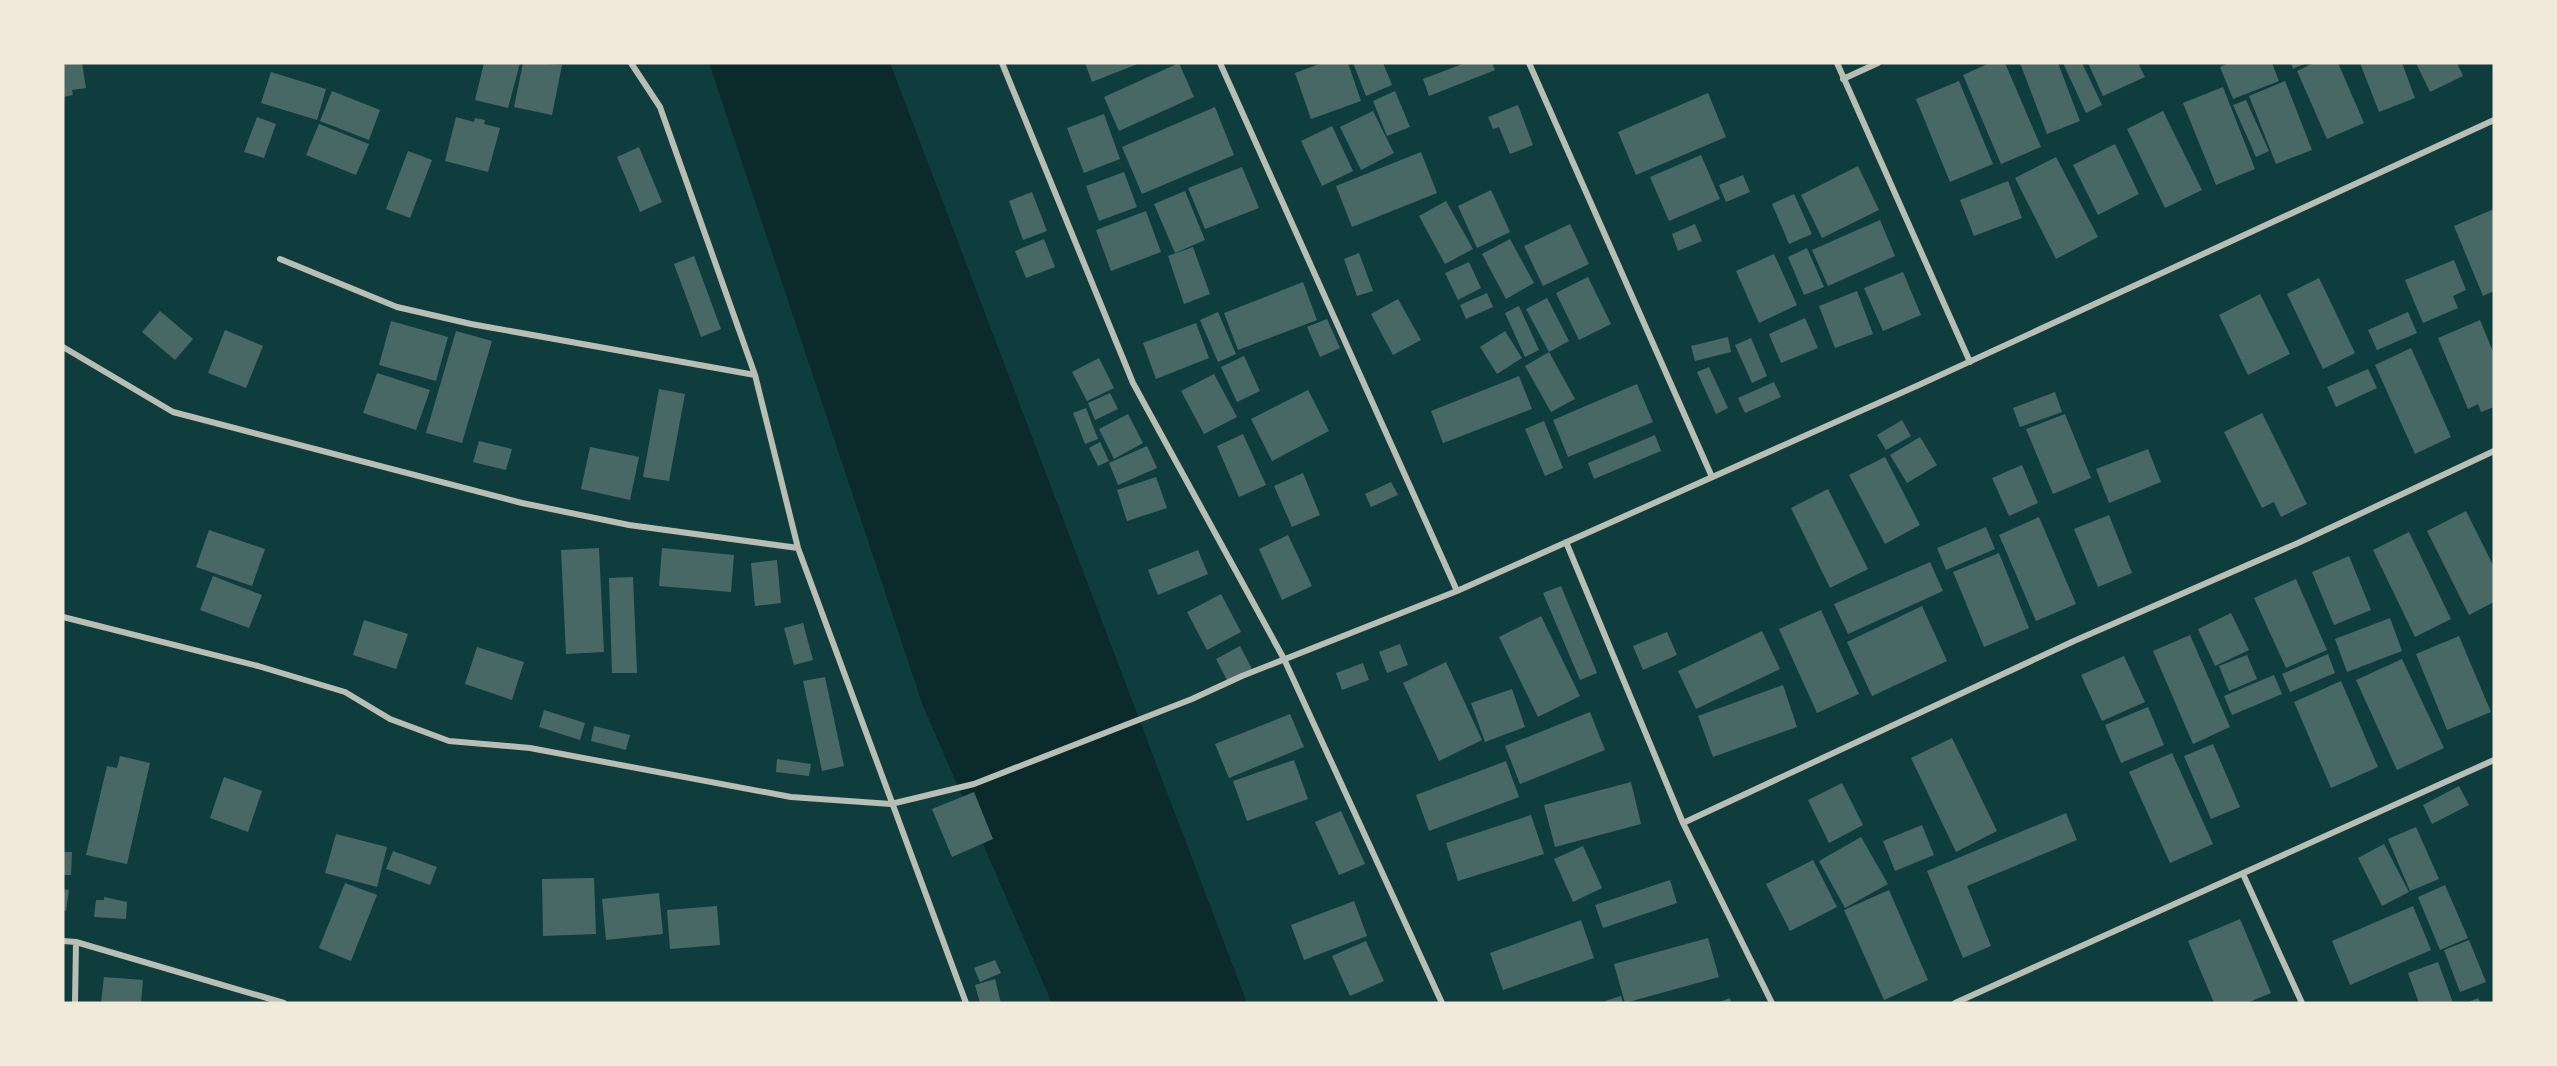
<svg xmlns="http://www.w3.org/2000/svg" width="2557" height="1066" font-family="Merriweather,serif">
  <rect width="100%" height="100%" fill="#0f3d3e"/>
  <!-- water -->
  <path fill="#0a2a2b" d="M709,63H890L1247,1003H1052L923,706Z"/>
  <!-- building -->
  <path fill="#486865" d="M63,63H82L86,88L72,90L73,95L63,97Z
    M484,63H520L508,108L475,100Z
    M523,63L562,65L552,115L514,107Z
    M1085,63H1140L1092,82Z
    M1179,63L1194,97L1119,131L1104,97Z
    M1322,63H1348L1361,101L1311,119L1295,73Z
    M1353,63H1383L1392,85L1366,96Z
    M1465,63H1492L1495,70L1429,96L1423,79Z
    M1990,63H2005L2041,147L2001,164L1963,75Z
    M2020,63H2058L2080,121L2047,134Z
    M2063,63H2082L2102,105L2086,113Z
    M2088,63H2138L2145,77L2103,96Z
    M2229,63H2272L2279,81L2233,99L2220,67Z
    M2291,63H2306L2293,69Z
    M2314,63H2338L2364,123L2327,139L2297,71Z
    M2360,63H2402L2415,98L2379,112Z
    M2416,63H2457L2463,76L2430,92Z
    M271,72L326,89L317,120L261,103Z
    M1959,81L1993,164L1950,182L1916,99Z
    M2285,81L2312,150L2276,164L2249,96Z
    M2223,87L2255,169L2216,185L2183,103Z
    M332,91L380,110L369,140L320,121Z
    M1395,91L1410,127L1387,136L1373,101Z
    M1708,93L1726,137L1636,175L1618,132Z
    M2246,100L2269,151L2256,157L2233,105Z
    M1518,105L1533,145L1510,154L1499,127L1493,129L1488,117Z
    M1215,107L1234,155L1142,194L1122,147Z
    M1373,111L1394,153L1361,170L1340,127Z
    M2163,111L2202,190L2165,208L2127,129Z
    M1104,114L1120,159L1084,173L1067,128Z
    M257,117L276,124L264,158L244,152Z
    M456,117L474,122L475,118L485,120L484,124L500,128L488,172L445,161Z
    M319,124L369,144L356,175L306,155Z
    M1332,126L1353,171L1322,186L1301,141Z
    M2115,144L2139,194L2098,215L2073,165Z
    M639,147L662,202L640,212L617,157Z
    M408,151L432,160L410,218L386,209Z
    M1421,152L1437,193L1352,227L1336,186Z
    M1701,155L1720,199L1669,221L1650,177Z
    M2056,157L2098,237L2056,259L2015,178Z
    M1858,166L1879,210L1822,238L1801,195Z
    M1242,167L1259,208L1205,229L1188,188Z
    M1124,172L1137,207L1099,221L1086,186Z
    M1743,175L1750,192L1726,202L1719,185Z
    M2008,181L2022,218L1974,236L1960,200Z
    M1491,190L1510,232L1477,248L1458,206Z
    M1185,191L1205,240L1175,253L1154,204Z
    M1032,192L1047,231L1023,240L1009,201Z
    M1794,194L1812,234L1789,244L1772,204Z
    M1446,201L1473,249L1445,264L1419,216Z
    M2494,209V291L2483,296L2454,226Z
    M1146,211L1161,252L1111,271L1096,230Z
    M1880,220L1895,256L1828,286L1812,250Z
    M1570,224L1589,264L1543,286L1524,246Z
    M1695,224L1702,241L1678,251L1672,234Z
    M1044,239L1055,267L1026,278L1015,251Z
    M1510,239L1534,283L1506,299L1482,254Z
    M1193,247L1210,294L1184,304L1168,256Z
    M1807,248L1824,287L1804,295L1788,257Z
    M1359,253L1373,291L1357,296L1344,259Z
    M1774,254L1797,305L1759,323L1736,271Z
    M694,256L721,329L701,337L674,264Z
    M2454,260L2466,290L2453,296L2458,308L2423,323L2405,280Z
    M1469,262L1481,288L1458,300L1445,273Z
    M1903,272L1921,315L1883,331L1864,288Z
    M1588,277L1611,324L1579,340L1556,293Z
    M2319,278L2355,353L2323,369L2287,294Z
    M1303,282L1317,320L1238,350L1224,313Z
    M1857,291L1873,334L1835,348L1819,306Z
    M1487,293L1493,307L1466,319L1460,305Z
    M2260,294L2290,354L2248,375L2219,315Z
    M1547,298L1569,341L1549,352L1526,309Z
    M1398,299L1421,340L1393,355L1371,314Z
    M1519,306L1539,350L1525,357L1505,313Z
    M160,311L193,339L175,360L142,332Z
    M1218,312L1236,354L1218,362L1200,320Z
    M2408,312L2417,333L2377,350L2368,330Z
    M1805,318L1818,348L1781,363L1769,334Z
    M1327,319L1340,348L1320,357L1307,327Z
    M2480,320L2494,354V407L2481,412L2478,404L2468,409L2438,338Z
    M391,321L448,337L436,381L379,365Z
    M1196,323L1209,358L1156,379L1143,343Z
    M225,330L263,346L246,388L208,373Z
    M456,331L492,341L462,443L426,433Z
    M1505,331L1522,358L1497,374L1480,347Z
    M1728,337L1731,352L1695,361L1691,346Z
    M1751,338L1767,376L1752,383L1735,345Z
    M2411,348L2451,437L2415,454L2375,365Z
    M1549,352L1575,399L1551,412L1525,366Z
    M1244,356L1260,391L1237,402L1221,367Z
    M1099,358L1114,388L1087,401L1072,372Z
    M1709,367L1728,408L1716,414L1697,372Z
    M2368,369L2377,388L2336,407L2327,387Z
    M377,373L430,390L416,430L363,413Z
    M1214,374L1237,417L1204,434L1181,391Z
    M1519,376L1532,409L1443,443L1431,411Z
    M1774,382L1781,397L1745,413L1738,398Z
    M1637,384L1653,422L1568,457L1553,420Z
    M659,389L685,394L669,481L643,477Z
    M1308,390L1329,431L1272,461L1251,419Z
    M2055,392L2062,412L2020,427L2013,408Z
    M1110,393L1118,409L1095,420L1088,403Z
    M1086,408L1098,439L1085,444L1073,413Z
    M2262,413L2307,504L2281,517L2274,502L2262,508L2224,432Z
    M1128,414L1143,443L1114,459L1099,429Z
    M2065,414L2091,478L2053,494L2026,429Z
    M1902,420L1911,436L1886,450L1877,435Z
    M1544,421L1563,468L1545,476L1525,429Z
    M1243,434L1266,485L1239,497L1217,446Z
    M1655,435L1661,451L1594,479L1588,463Z
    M1920,437L1937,465L1907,483L1890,455Z
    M479,441L512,449L506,470L473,462Z
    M1100,442L1109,461L1098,466L1089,448Z
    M1147,446L1157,468L1118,485L1109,463Z
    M590,447L639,457L630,500L581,489Z
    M2148,449L2161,482L2109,503L2096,469Z
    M1885,457L1920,525L1885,544L1849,475Z
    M2022,465L2038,503L2009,516L1992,478Z
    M1303,473L1320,515L1292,527L1274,486Z
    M1156,477L1167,508L1127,521L1117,490Z
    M1391,482L1398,495L1371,507L1365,494Z
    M1828,489L1868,569L1830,588L1791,508Z
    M2466,511L2494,567V602L2469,615L2427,531Z
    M2109,515L2132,573L2098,587L2074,529Z
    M2039,517L2076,604L2036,621L1999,535Z
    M1986,527L1995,549L1946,570L1937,548Z
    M209,530L265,549L252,586L196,567Z
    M2409,532L2451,619L2415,637L2373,550Z
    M1288,535L1312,586L1282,600L1259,549Z
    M599,548L604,652L566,654L561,550Z
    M662,548L734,555L731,592L659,586Z
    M1198,550L1208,574L1158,595L1148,570Z
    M1999,553L2029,628L1984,647L1953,572Z
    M2349,556L2371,610L2334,625L2312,572Z
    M777,560L781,603L755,606L751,563Z
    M1930,562L1943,591L1848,634L1834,604Z
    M213,576L262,595L249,628L200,610Z
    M633,577L637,673H612L609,578Z
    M2296,579L2327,650L2286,668L2254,598Z
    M1561,586L1597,673L1580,680L1543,593Z
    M1221,594L1241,632L1207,650L1187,612Z
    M1922,606L1947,661L1872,696L1847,642Z
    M1821,610L1859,694L1817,713L1779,629Z
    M2231,613L2249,650L2215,666L2198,629Z
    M1541,616L1580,696L1538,717L1499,637Z
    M2390,618L2402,651L2347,672L2335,639Z
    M364,620L408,634L396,669L353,655Z
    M803,623L813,660L794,665L784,628Z
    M1762,631L1780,669L1696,709L1678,671Z
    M1667,632L1677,655L1643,670L1633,646Z
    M2190,635L2230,727L2193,744L2153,651Z
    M2459,636L2491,712L2447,730L2416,654Z
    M1400,644L1408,665L1387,673L1379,652Z
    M1240,646L1252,669L1228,682L1216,659Z
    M477,647L524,662L512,700L465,684Z
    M2328,654L2335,673L2290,692L2282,674Z
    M2247,655L2257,679L2229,691L2219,666Z
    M2124,656L2145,702L2102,721L2081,675Z
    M2402,659L2444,748L2397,770L2356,680Z
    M1446,662L1482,740L1439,761L1403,683Z
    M1363,663L1369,680L1342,690L1336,673Z
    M2274,675L2282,694L2232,715L2224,696Z
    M825,677L844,766L822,771L803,681Z
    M2341,681L2378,767L2331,788L2294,702Z
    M1783,685L1797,727L1713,757L1698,716Z
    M1512,689L1525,727L1485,742L1471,703Z
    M2148,707L2164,745L2121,763L2105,725Z
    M544,710L585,723L580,740L539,727Z
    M1590,712L1605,750L1520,784L1505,746Z
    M1290,714L1304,747L1229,778L1215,744Z
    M594,726L630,735L626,750L591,741Z
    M1952,738L1997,831L1956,852L1911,758Z
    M2213,744L2240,807L2211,819L2184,756Z
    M2172,753L2213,844L2170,863L2129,772Z
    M120,756L150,763L127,864L86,855L107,766L117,768Z
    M777,759L811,764L809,776L776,772Z
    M1294,760L1308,799L1247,821L1233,781Z
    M1506,761L1519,797L1429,831L1416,795Z
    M224,777L262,791L248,832L210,818Z
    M1631,782L1641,824L1555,847L1544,805Z
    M1842,783L1863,825L1829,843L1808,800Z
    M2459,786L2469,805L2432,824L2423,805Z
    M974,792L993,839L952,857L932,809Z
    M1341,811L1365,864L1339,875L1315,822Z
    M2066,813L2077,840L1967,886L1991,946L1963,958L1927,871Z
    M1531,815L1544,854L1458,881L1446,843Z
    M1922,825L1934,855L1895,871L1883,841Z
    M2416,827L2439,879L2410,891L2388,839Z
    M336,834L387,847L377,887L325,873Z
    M1861,837L1888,884L1845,908L1819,861Z
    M2384,844L2409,892L2382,906L2358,858Z
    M1583,846L1602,888L1573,902L1554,859Z
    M393,851L437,867L430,885L386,869Z
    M63,852H72L71,875H63Z
    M1813,860L1837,907L1790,931L1766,884Z
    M594,878L596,934L543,936L542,879Z
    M1670,880L1677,903L1603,928L1595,905Z
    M345,883L377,895L351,961L319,948Z
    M2445,885L2468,938L2440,950L2418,897Z
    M63,889L69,890L66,911L63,910Z
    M1889,890L1928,980L1884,1000L1844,910Z
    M659,893L663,934L606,940L602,899Z
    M104,897L127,902L126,919L94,917L96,900H104Z
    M1354,901L1367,936L1304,960L1291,925Z
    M717,906L720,945L670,949L667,910Z
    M2413,906L2431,950L2350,985L2332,941Z
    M2240,919L2271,993L2247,1003H2214L2188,941Z
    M1581,920L1594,958L1503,990L1490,953Z
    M1708,938L1719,977L1625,1003L1614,964Z
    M2469,940L2486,982L2460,992L2444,950Z
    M1366,941L1384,981L1350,996L1332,956Z
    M995,960L1001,973L980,982L974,968Z
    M2438,962L2453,1003H2419L2408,973Z
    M104,977L143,980L141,1003H101Z
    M995,979L1001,1003H980L975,985Z
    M1621,996L1623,1003H1606L1605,1001Z
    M1730,998L1731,1003H1717Z
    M2478,998L2481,1003H2466Z"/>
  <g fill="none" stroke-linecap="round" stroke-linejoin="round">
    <!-- minor -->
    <path stroke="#b8beb3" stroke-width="6" d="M631,63L660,107L755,375L798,548L966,1003
      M1002,63L1133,383L1284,659L1442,1003
      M1220,63L1457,591
      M1529,63L1712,477
      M1837,63L1970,362
      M1843,79L1878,63
      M280,259L397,307L471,324L755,375
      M63,347L173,412L522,503L629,525L798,548
      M1566,542L1683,823L1772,1003
      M63,617L258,666L345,692L390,719L449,741L530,748L791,797L891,804L974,784L1192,699L1242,676L1457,591L1921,384L2494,120
      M1683,823L2074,641L2298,543L2494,451
      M2243,874L2302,1003
      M63,941L76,942L284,1003
      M75,1003L76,942
      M1955,1003L2494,760"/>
  </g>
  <!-- border -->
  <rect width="2557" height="1066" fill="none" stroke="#f1e9da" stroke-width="129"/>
</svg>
